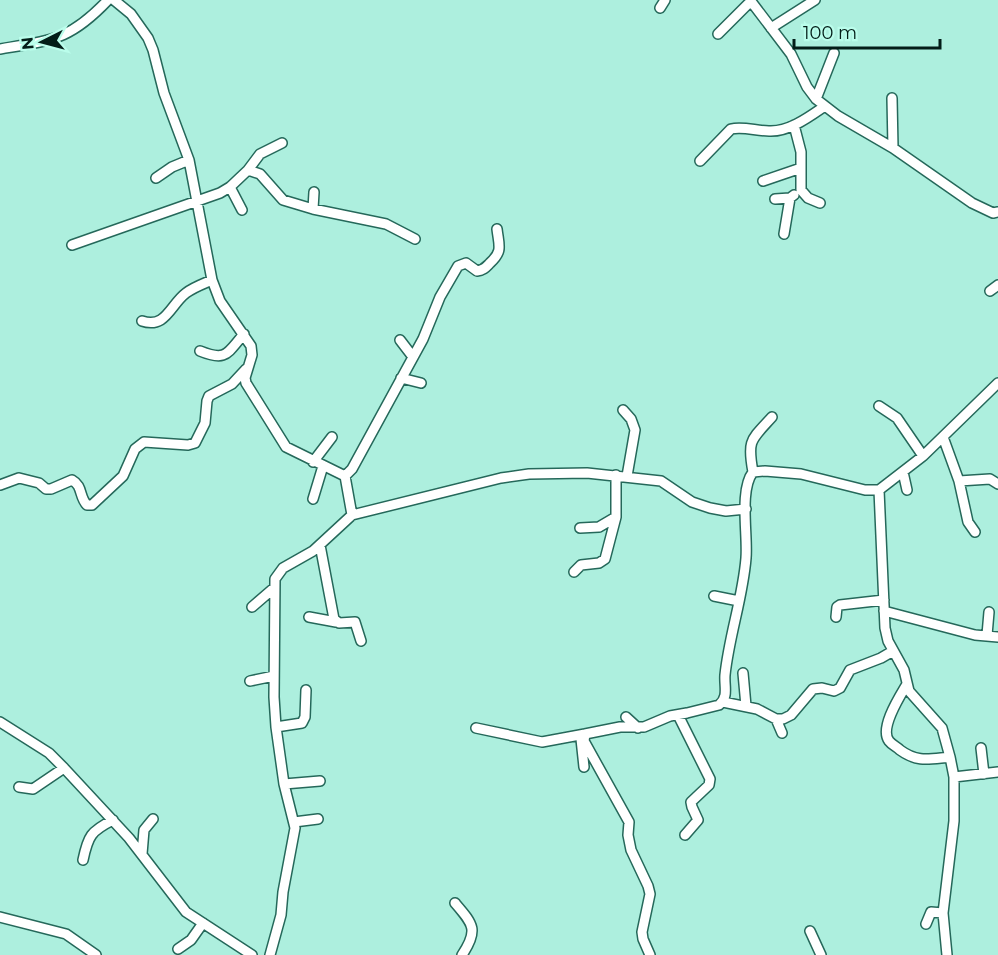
<svg xmlns="http://www.w3.org/2000/svg" width="998" height="955" font-family="Montserrat,sans-serif">
  <rect width="100%" height="100%" fill="#adefde"/>
  <g fill="none" stroke-linecap="round" stroke-linejoin="round">
    <defs>
      <path id="minor" d="M114,0L131,14L148,38L153,50L164,93L189,160L212,280L220,301L251,346L252,355L245,378L246,383L286,447L345,476L352,515L313,551L283,568L275,579L274,697L276,727L284,784L295,828L283,892L281,915L270,955
        M750,0L791,54L807,87L816,99L838,116L893,148L972,203L993,213L998,212
        M660,8L665,0
        M771,28L815,0
        M718,34L751,1
        M0,49C53,40 70,40 108,0
        M892,98L893,148
        M816,99L834,53
        M794,125L801,152V190L808,198L820,203
        M700,161L731,129C743,126 756,131 769,131C789,132 809,117 825,106
        M248,170L260,154L282,143
        M156,178L172,167L189,160
        M763,181L801,168
        M230,187L242,210
        M775,199L790,198L794,195
        M313,209L314,192
        M784,234L790,198
        M72,245L220,193L230,187L248,170L260,174L283,200L313,209L386,224L415,239
        M990,291L998,285
        M142,321C166,329 170,305 186,293C194,287 203,284 212,280
        M400,340L413,357
        M200,351C227,362 227,353 244,334
        M401,378L421,383
        M879,406L897,418L923,456
        M623,410L631,419L635,430L627,476
        M943,437L959,481L968,522L975,532
        M313,462L332,437
        M753,472C747,440 751,440 772,417
        M903,472L907,490
        M345,476L352,469L423,339L440,297L458,266L466,263L477,271C484,270 486,267 490,263C503,251 499,246 497,229
        M959,481L990,479L998,484
        M0,485L19,478L39,483L46,489H51L72,480C83,486 79,497 87,505H92L123,476L135,449L144,442L188,445L195,443L205,423L207,401L209,396L232,384L246,369
        M879,490L885,628L888,641L904,670L909,691L942,728L950,757L954,777V821L943,913L947,955
        M313,499L323,466
        M352,515L501,478L529,474L587,473L661,481L692,502L710,508L726,511L746,509
        M580,528L599,527L616,517
        M320,545L334,619L339,623L355,622L361,641
        M574,572L581,565L599,563L605,559L616,517V475
        M714,596L739,601
        M252,607L274,588
        M884,611L975,635L998,637
        M309,617L336,622
        M836,617L837,607L840,605L884,600
        M987,635L989,612
        M743,673L746,706
        M250,681L274,676
        M907,684C900,696 879,728 889,741C892,745 897,747 900,750C918,763 929,759 950,757
        M723,702L757,709L776,719H783L791,715L813,689L822,688L834,691L840,688L850,670L881,658L893,651
        M678,715L710,779L709,785L691,802L692,807L698,820L685,835
        M626,717L638,728
        M776,719L782,733
        M0,722L49,753L64,768L129,838L186,912L252,955
        M276,727L302,723L305,717L306,690
        M476,728L542,742L585,734
        M581,739L584,767
        M981,748L984,774
        M954,777L998,772
        M284,784L320,781
        M19,787L33,789L64,768
        M294,822L318,819
        M142,854L144,830L153,819
        M83,860C88,836 91,831 113,820
        M455,903C473,924 479,930 462,955
        M0,917L66,934L96,955
        M926,924L931,912L943,913
        M810,931L821,955
        M178,949L191,940L203,923
        M650,955L643,939L642,932L650,894L648,886L631,850L628,835L629,822L584,741L585,734L620,727H644L670,716L687,713L719,705C729,697 724,686 725,675C729,636 743,597 746,558C748,535 739,490 753,472L765,471L801,474L865,490H879L923,456L998,383"/>
    </defs>
    <!-- minor casing -->
    <use href="#minor" stroke="#25685a" stroke-width="12"/>
    <!-- minor -->
    <use href="#minor" stroke="#fff" stroke-width="9"/>
  </g>
  <!-- north arrow -->
  <g transform="translate(42 42) rotate(264)" stroke="#bafdeb" stroke-width="4.5" paint-order="stroke">
  <path d="M0-4.5L10 22L0 15L-10 22Z" fill="#031d18"/>
  <text y="-9" font-size="16" font-weight="bold" text-anchor="middle" fill="#031d18">N</text>
  </g>
  <!-- scale -->
  <path d="M794 39v9h146v-9" fill="none" stroke="#031d18" stroke-width="3"/>
  <text x="803" y="39" font-size="18" fill="#031d18" stroke="#bafdeb" stroke-width="4.5" paint-order="stroke">100 m</text>
</svg>
